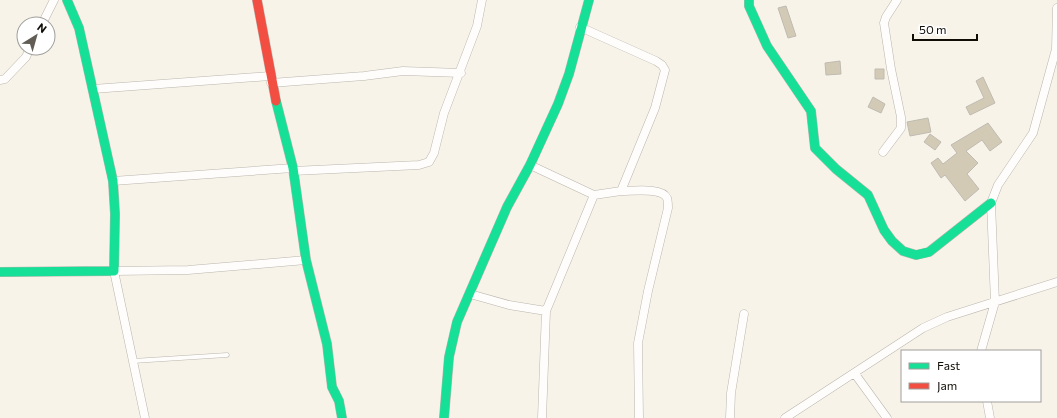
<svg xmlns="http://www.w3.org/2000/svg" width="1057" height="418" font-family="Commissioner,sans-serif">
  <rect width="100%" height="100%" fill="#f8f3e9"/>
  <!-- building -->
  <path fill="#d3cab6" stroke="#bfbbb2" d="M786,6L796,36L788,38L778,8Z
    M840,61L841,74L826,75L825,63Z
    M875,69H884V79H875Z
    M983,77L995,103L970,115L966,107L984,98L976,81Z
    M873,97L885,104L881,113L868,107Z
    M928,118L931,132L910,136L907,122Z
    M988,123L1002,142L990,151L982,140L966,151L978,163L967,174L979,189L965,201L945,175L941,178L931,163L938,158L943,164L957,153L951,145Z
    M930,134L941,142L935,150L924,142Z"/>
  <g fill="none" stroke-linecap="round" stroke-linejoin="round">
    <defs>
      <path id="lane" d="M133,361L227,355"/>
      <path id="street" d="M42,24L54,0
        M580,27L656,61L662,65L665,70L655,108L621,191L594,195
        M0,80L5,79L26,57L30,48
        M271,83L364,76L403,71L461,73
        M93,89L270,76
        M883,152L901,128V117L891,69L884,23L886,17L897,0
        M530,165L594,195L546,311L542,418
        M293,171L419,165L429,162L434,153L444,113L477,26L482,0
        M113,181L293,168
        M621,191C632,191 662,187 667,198C668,201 668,205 668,208L648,291L638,343L639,418
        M470,294L509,305L546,311
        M981,351L995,302L991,203L998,185L1033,133L1056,49L1057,8
        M855,374L887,418
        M987,401L990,418
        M145,418L114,271L188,270L306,260
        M730,418L731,393L744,314
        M785,418L923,328L947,317L1057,282"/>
      <path id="fast" d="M749,0V6L767,46L811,111L815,148L836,169L868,195L884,230L892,241L903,251L916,255L929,252L991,203
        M276,101L293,168L306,260L327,344L332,387L339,401L342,418
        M0,272L114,271L115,214L113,181L79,28L67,0
        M444,418L449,357L457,322L507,207L530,165L558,104L569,74L589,0"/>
      <path id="jam" d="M257,0L276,101"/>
    </defs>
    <!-- lane casing -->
    <use href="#lane" stroke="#bab6ad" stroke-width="5"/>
    <!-- street casing -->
    <use href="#street" stroke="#bab6ad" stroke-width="9"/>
    <!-- fast casing -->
    <use href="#fast" stroke="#bab6ad" stroke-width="10"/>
    <!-- jam casing -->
    <use href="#jam" stroke="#bab6ad" stroke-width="10"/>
    <!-- lane -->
    <use href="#lane" stroke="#fefdfc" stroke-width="4"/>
    <!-- street -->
    <use href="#street" stroke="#fefdfc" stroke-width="8"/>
    <!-- fast -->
    <use href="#fast" stroke="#16e098" stroke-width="9"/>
    <!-- jam -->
    <use href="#jam" stroke="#f24e42" stroke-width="9"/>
  </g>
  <!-- legend -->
  <rect x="901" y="350" width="140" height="52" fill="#ffffff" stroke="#9f9e9b"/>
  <rect x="909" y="363" width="20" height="6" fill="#16e098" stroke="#9f9e9b"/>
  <text x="937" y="370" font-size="12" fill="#0f0c05">Fast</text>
  <rect x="909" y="383" width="20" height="6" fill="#f24e42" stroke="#9f9e9b"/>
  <text x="937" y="390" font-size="12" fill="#0f0c05">Jam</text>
  <!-- north arrow -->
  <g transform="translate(36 36) rotate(37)"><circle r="19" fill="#ffffff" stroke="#9f9e9b"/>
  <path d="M0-3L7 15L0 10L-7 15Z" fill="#615d55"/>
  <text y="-6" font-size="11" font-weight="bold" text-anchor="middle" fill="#0f0c05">N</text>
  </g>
  <!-- scale -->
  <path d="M913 34v6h64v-6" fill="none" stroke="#0f0c05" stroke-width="2"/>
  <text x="919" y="34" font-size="12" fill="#0f0c05" stroke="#ffffff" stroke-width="3" paint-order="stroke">50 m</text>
</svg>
